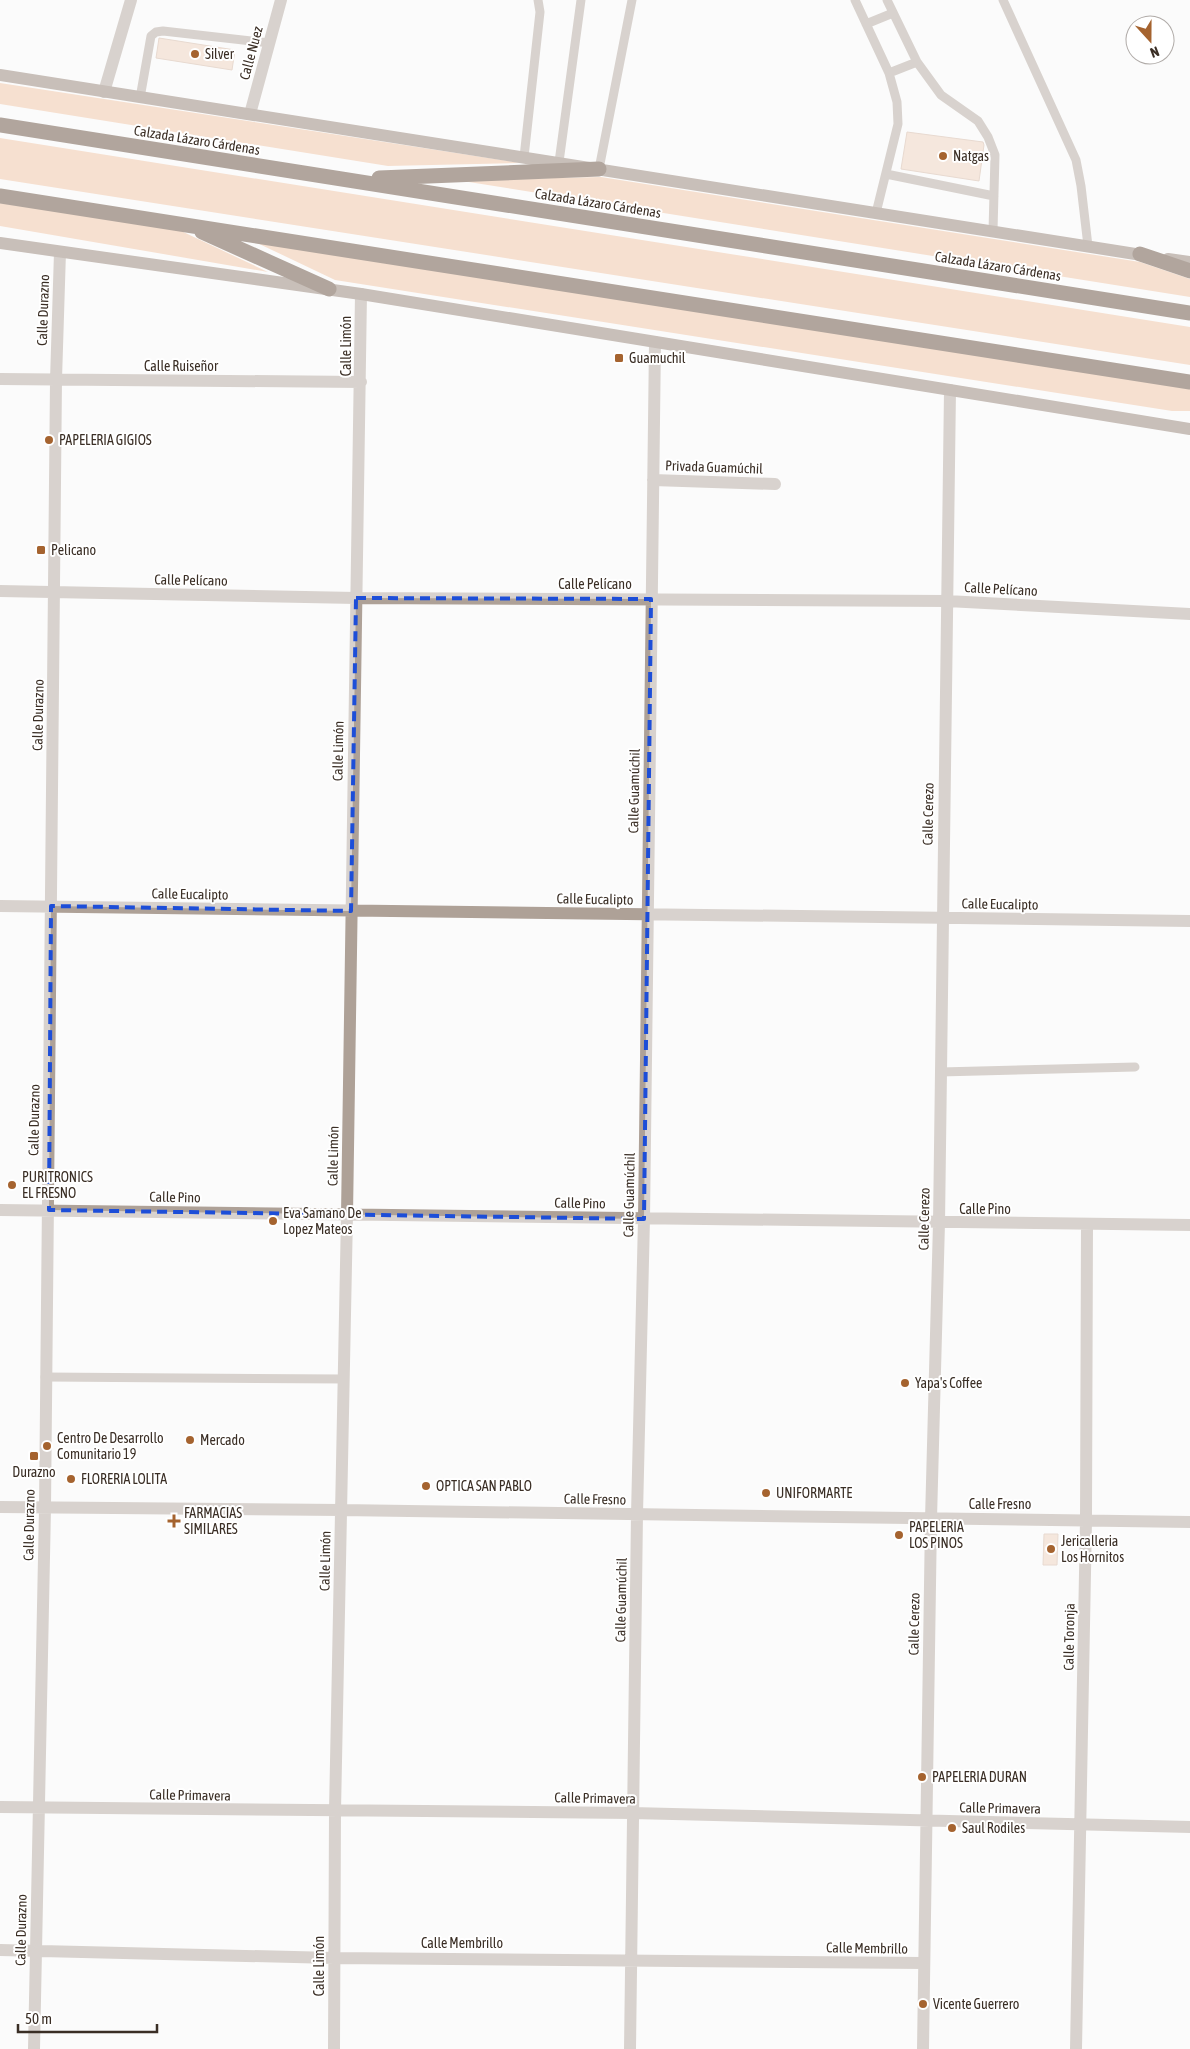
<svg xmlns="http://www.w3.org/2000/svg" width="1190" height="2049" font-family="'Asap Condensed',sans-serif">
  <rect width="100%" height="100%" fill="#fbfbfb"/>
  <!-- green -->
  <path fill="#efbf9c" d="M0,83L521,163L388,166L0,104Z
    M0,138L1190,327V365L0,179Z
    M601,177L1140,262L1190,279V297L456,180Z
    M0,203L177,229L268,272L0,226Z
    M249,239L1190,389V411H1172L335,280Z"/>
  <!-- building -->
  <path fill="#edceb8" stroke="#d0b19c" d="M159,38L235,50L232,70L156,58Z
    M907,132L983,142L984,145L979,181L901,169Z
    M1044,1534H1058L1057,1565H1043Z"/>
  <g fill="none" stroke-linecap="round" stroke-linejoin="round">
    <!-- service -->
    <path stroke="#aea197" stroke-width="9" d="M855,0L889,73L897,102L898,124L876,213
      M887,0L917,62L941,95L978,121L988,137L995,155L993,231
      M1003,0L1076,160L1081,186L1088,246
      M866,24L893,13
      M889,73L917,62
      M140,98L151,36L156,32L163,31L270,43
      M524,157L540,12L538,0
      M559,162L581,0
      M599,169L632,0
      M886,174L994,196
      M940,1072L1135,1067
      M45,1377L344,1379"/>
    <!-- minor -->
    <path stroke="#aea197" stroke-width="12" d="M104,92L131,0
      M250,114L281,0
      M0,379L361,382
      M653,480L775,484
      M0,591L356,598L947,601L1190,614
      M0,906L1190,921
      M0,1210L1190,1225
      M0,1507L341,1510L1190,1522
      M0,1807L632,1813L1190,1827
      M0,1950L334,1958L924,1963
      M34,2049L45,1508L56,380L60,252
      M334,2049L335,1811L347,1215L361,294
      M630,2049L637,1514L644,1219L655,342
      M923,2049L931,1519L939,1223L950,390
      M1076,2049L1086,1520L1087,1225"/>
    <!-- secondary -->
    <path stroke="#897568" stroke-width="12" d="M0,75L1148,256
      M0,243L361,294L1190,429
      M1168,259L1190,262"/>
    <!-- motorway -->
    <path stroke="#573d2b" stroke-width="15" d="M0,125L1190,313
      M379,178L599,169
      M0,196L1190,382
      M202,232L329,289
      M1140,254L1190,271"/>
  </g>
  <!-- marked area -->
  <path d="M0 0H1190V2049H0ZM356,598L651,599L644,1219L49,1210L51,906L351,911Z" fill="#fbfbfb" fill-opacity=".55" fill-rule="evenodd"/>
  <path fill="none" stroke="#1d4ed8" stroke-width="4" stroke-dasharray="10 6" stroke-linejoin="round" d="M356,598L651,599L644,1219L49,1210L51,906L351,911Z"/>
  <!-- markers -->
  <g fill="#a5632f" stroke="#fff" stroke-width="2">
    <circle cx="195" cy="54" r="5"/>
    <circle cx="943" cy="156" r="5"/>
    <rect x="614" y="353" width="10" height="10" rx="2.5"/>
    <circle cx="49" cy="440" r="5"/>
    <rect x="36" y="545" width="10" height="10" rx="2.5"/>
    <circle cx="12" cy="1185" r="5"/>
    <circle cx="273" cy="1221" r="5"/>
    <circle cx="905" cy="1383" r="5"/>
    <circle cx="190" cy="1440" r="5"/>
    <circle cx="47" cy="1446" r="5"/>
    <rect x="29" y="1451" width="10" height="10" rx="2.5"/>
    <circle cx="71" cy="1479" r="5"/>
    <circle cx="426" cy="1486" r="5"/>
    <circle cx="766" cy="1493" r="5"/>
    <path d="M171.5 1513.5h5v5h5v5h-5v5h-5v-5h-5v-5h5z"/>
    <circle cx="899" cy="1535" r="5"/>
    <circle cx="1051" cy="1549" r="5"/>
    <circle cx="922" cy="1777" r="5"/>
    <circle cx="952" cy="1828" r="5"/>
    <circle cx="923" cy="2004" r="5"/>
  </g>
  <g text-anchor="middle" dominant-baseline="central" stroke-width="4" stroke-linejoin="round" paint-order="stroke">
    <!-- street labels -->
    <g font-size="14" fill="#3a2e25" stroke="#fff">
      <text transform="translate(251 53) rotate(-75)">Calle Nuez</text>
      <text transform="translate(197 140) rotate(9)">Calzada Lázaro Cárdenas</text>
      <text transform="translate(598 203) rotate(9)">Calzada Lázaro Cárdenas</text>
      <text transform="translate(998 266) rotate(9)">Calzada Lázaro Cárdenas</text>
      <text transform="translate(43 310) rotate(-88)">Calle Durazno</text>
      <text transform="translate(346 346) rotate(-90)">Calle Limón</text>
      <text x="181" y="366">Calle Ruiseñor</text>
      <text transform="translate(714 467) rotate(2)">Privada Guamúchil</text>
      <text transform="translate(191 580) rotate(1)">Calle Pelícano</text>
      <text x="595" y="584">Calle Pelícano</text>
      <text transform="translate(1001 589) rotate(3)">Calle Pelícano</text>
      <text transform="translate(38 715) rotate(-89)">Calle Durazno</text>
      <text transform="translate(338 751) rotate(-89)">Calle Limón</text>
      <text transform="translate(634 791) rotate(-89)">Calle Guamúchil</text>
      <text transform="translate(928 814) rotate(-89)">Calle Cerezo</text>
      <text transform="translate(190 894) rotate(1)">Calle Eucalipto</text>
      <text transform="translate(595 899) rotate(1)">Calle Eucalipto</text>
      <text transform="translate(1000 904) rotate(1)">Calle Eucalipto</text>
      <text transform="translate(34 1120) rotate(-89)">Calle Durazno</text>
      <text transform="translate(333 1156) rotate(-89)">Calle Limón</text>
      <text transform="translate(629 1195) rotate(-89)">Calle Guamúchil</text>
      <text transform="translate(175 1197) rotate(1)">Calle Pino</text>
      <text transform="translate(580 1203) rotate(1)">Calle Pino</text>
      <text x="985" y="1209">Calle Pino</text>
      <text transform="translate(924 1219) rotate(-89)">Calle Cerezo</text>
      <text transform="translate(595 1499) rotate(1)">Calle Fresno</text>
      <text x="1000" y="1504">Calle Fresno</text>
      <text transform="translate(29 1525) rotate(-89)">Calle Durazno</text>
      <text transform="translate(325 1561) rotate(-89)">Calle Limón</text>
      <text transform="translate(621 1600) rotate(-89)">Calle Guamúchil</text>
      <text transform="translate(914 1624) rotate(-89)">Calle Cerezo</text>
      <text transform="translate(1069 1637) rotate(-89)">Calle Toronja</text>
      <text transform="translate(190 1795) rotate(1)">Calle Primavera</text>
      <text transform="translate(595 1798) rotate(1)">Calle Primavera</text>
      <text transform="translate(1000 1808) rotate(1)">Calle Primavera</text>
      <text transform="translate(21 1930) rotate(-89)">Calle Durazno</text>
      <text x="462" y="1943">Calle Membrillo</text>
      <text transform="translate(867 1948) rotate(1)">Calle Membrillo</text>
      <text transform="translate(319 1966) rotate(-90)">Calle Limón</text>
    </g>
    <!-- poi labels -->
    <g font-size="14" fill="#3a2e25" stroke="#fff" text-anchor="start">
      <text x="205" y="54">Silver</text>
      <text x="953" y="156">Natgas</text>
      <text x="629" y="358">Guamuchil</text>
      <text x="59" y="440">PAPELERIA GIGIOS</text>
      <text x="51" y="550">Pelicano</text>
      <text x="22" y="1177">PURITRONICS<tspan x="22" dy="16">EL FRESNO</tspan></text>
      <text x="283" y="1213">Eva Samano De<tspan x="283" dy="16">Lopez Mateos</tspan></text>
      <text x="915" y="1383">Yapa's Coffee</text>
      <text x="57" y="1438">Centro De Desarrollo<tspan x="57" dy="16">Comunitario 19</tspan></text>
      <text x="200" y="1440">Mercado</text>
      <text x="34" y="1472" text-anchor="middle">Durazno</text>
      <text x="81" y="1479">FLORERIA LOLITA</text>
      <text x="436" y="1486">OPTICA SAN PABLO</text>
      <text x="776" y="1493">UNIFORMARTE</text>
      <text x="184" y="1513">FARMACIAS<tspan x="184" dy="16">SIMILARES</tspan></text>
      <text x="909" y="1527">PAPELERIA<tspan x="909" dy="16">LOS PINOS</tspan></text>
      <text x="1061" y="1541">Jericalleria<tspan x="1061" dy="16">Los Hornitos</tspan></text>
      <text x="932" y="1777">PAPELERIA DURAN</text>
      <text x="962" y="1828">Saul Rodiles</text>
      <text x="933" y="2004">Vicente Guerrero</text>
    </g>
  </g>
  <!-- north arrow -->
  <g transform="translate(1150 40) rotate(159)"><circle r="24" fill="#ffffff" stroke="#b0aba8"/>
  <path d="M0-4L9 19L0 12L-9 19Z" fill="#a5632f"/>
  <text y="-8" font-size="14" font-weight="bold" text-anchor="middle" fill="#3a2e25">N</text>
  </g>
  <!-- scale -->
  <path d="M18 2024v8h139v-8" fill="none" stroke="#3a2e25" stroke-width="2.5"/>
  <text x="25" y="2024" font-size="15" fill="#3a2e25" stroke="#ffffff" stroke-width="4" paint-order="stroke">50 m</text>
</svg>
